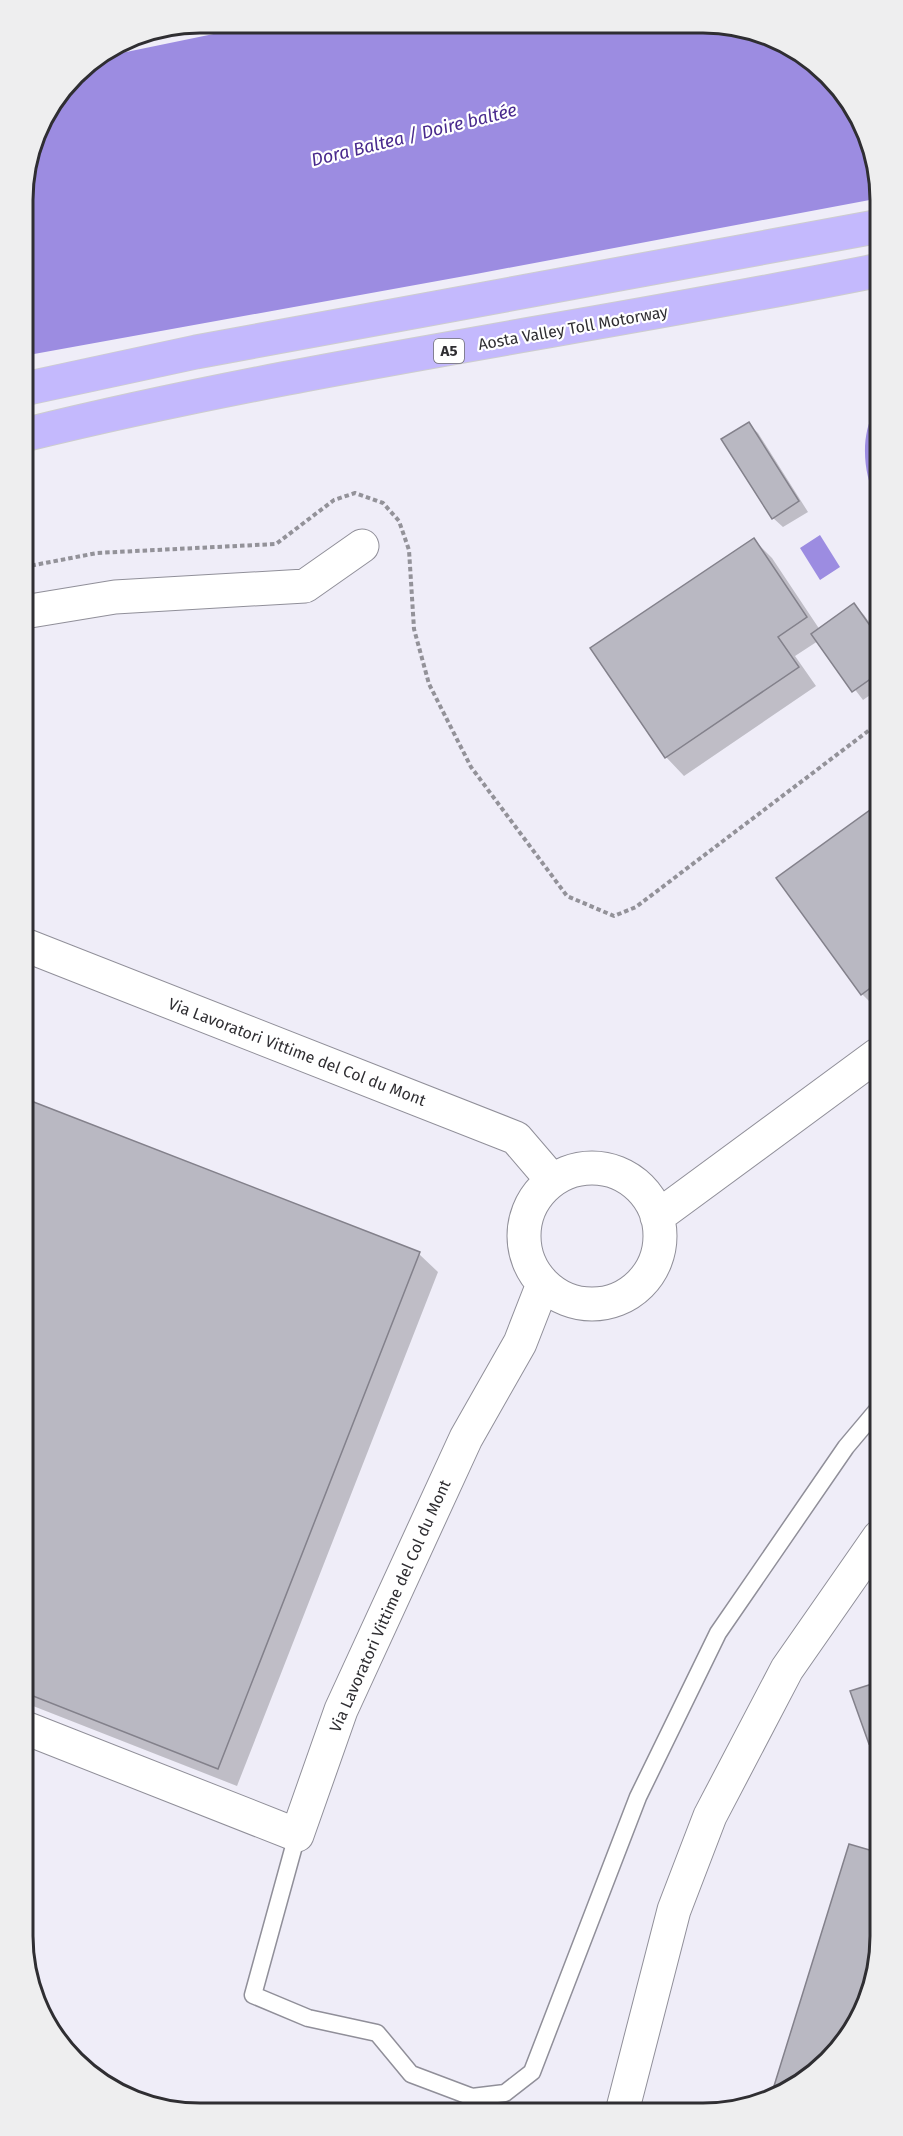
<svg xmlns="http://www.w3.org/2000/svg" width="903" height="2136" font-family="'Fira Sans',sans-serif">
  <rect width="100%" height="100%" fill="#efedf8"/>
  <!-- water -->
  <path fill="#9c8ce1" d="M267,23L737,26L820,67L856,111L875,155V199L476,274L23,356V188L41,122L83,67L97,58Z
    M875,410L876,499C863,474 860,435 875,410Z
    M820,535L840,567L820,580L800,548Z"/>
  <!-- shadow -->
  <path fill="#0003" d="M748,424L758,433L808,512L783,527L773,518Z
    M754,540L772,558L820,630L854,605L864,615L876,632V691L863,700L818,641L795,656L816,686L684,776L666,757Z
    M877,806V1009L862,994Z
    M26,1101L419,1254L438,1272L237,1786L28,1704Z
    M871,1685L879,1694L880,1752L870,1743Z
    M880,1855V1947L867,2003L837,2053L792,2089L772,2098Z"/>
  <!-- building -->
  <path fill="#b9b8c2" stroke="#83818b" stroke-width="1.5" d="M749,422L799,501L772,519L721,439Z
    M754,538L807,617L778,637L799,667L665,758L590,648Z
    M854,603L876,634V675L852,692L811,634Z
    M877,805V983L861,995L776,878Z
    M26,1099L420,1252L218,1769L28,1694Z
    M872,1684L879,1705V1740L869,1744L850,1691Z
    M849,1844L880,1853V1947L867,2003L837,2053L792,2089L770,2099Z"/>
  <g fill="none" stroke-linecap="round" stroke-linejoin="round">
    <defs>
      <path id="service" d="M297,1835L253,1995L308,2018L377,2033L411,2074L472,2097L505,2093L532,2072L638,1797L718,1633L846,1447L878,1409"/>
      <path id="minor" d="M24,612L115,597L305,586L362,546
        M25,945L516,1138L552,1180
        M524 1236a68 68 0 1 1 136 0a68 68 0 1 1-136 0Z
        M657,1217L877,1055
        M28,1729L297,1835L341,1710L466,1438L520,1343L543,1284"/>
      <path id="tertiary" d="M623,2108L674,1910L710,1816L787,1669L879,1537"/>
      <path id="motorway" d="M24,389L196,352L875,227
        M24,435C304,366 592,328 875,271"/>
    </defs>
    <!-- service casing -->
    <use href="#service" stroke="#908f99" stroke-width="19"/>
    <!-- minor casing -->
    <use href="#minor" stroke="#908f99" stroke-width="35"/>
    <!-- tertiary casing -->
    <use href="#tertiary" stroke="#908f99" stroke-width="35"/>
    <!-- motorway casing -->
    <use href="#motorway" stroke="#cdcdce" stroke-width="35"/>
    <!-- path -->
    <path stroke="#939299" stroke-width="4" stroke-dasharray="4.5 3" stroke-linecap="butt" d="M24,567L97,553L276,544L334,500L355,493L383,503L399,521L409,550L414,629L429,684L471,767L567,896L614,916L636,907L876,725"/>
    <!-- service -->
    <use href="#service" stroke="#fff" stroke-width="16"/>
    <!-- minor -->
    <use href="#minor" stroke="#fff" stroke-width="33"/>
    <!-- tertiary -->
    <use href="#tertiary" stroke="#fff" stroke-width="33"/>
    <!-- motorway -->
    <use href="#motorway" stroke="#c4b9fd" stroke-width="33"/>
  </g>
  <g text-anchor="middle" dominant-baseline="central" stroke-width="4.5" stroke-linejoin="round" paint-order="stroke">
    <!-- shield labels -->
    <rect fill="#fff" stroke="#6d6d70" stroke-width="1.5" x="434" y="339" width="30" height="24" rx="4.5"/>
    <g font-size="15" font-weight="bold" fill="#2f2e32">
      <text x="449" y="351">A5</text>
    </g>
    <!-- street labels -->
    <g font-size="16" fill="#2f2e32" stroke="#fff">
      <text transform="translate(573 328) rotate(-10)">Aosta Valley Toll Motorway</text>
      <text transform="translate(297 1052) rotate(21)">Via Lavoratori Vittime del Col du Mont</text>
      <text transform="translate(390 1606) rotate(-66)">Via Lavoratori Vittime del Col du Mont</text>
    </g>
    <!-- water labels -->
    <g font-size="18" font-style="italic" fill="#492a8d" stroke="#fff">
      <text transform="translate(414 135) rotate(-14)">Dora Baltea / Doire baltée</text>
    </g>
  </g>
  <!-- crop -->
  <path d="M0 0H903V2136H0ZM200 33H703A167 167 0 0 1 870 200V1936A167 167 0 0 1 703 2103H200A167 167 0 0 1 33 1936V200A167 167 0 0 1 200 33Z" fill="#eeeeef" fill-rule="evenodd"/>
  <path fill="none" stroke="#2f2e32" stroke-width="3" d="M200 33H703A167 167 0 0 1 870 200V1936A167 167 0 0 1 703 2103H200A167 167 0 0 1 33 1936V200A167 167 0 0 1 200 33Z"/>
</svg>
